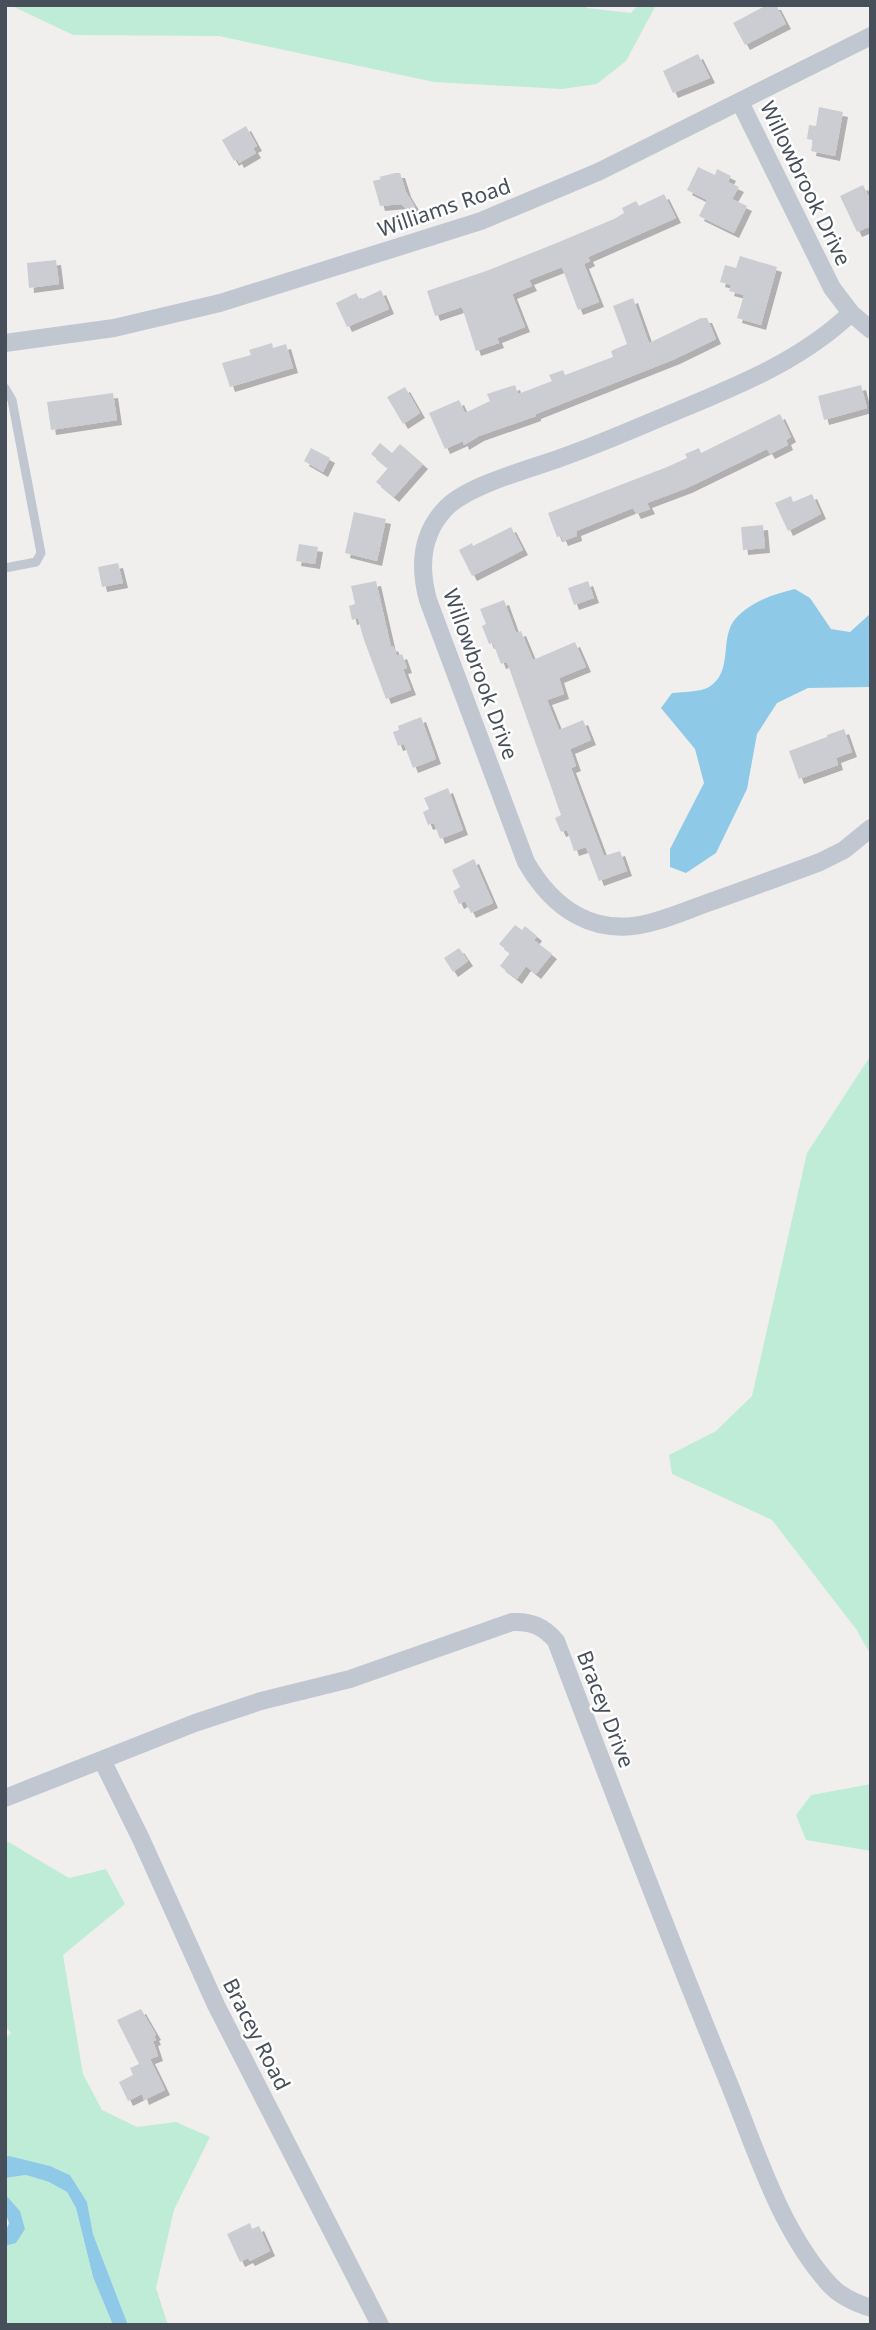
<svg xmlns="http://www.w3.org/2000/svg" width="876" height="2330" font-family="'Noto Sans',sans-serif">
  <defs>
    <filter id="shadow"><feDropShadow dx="5" dy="5" stdDeviation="0" flood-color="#0004"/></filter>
  </defs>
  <rect width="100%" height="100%" fill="#f1efee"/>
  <!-- green -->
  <path fill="#bfecd6" d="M10,5H584L587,8L631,13L638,5H656L626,61L597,84L562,89L434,82L219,36L73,35Z
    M871,1055V1655L856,1629L772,1520L672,1474L669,1455L716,1431L752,1396L807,1153Z
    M871,1784V1851L806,1840L796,1815L811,1795Z
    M5,1840L69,1878L106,1869L125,1904L63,1955L83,2074L102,2110L137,2127L176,2122L210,2137L174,2210L156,2288L168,2325H128L93,2234L87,2202L70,2175L50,2166L5,2157V2039L11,2033L5,2026Z
    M26,2175L49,2182L67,2192L76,2208L93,2277L113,2325H5V2246L16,2243L20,2211L5,2194V2178Z"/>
  <!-- water -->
  <path fill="#8ecae7" d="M795,589L810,598L831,629L850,632L871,613V687L808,688L777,703L757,734L747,789L716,853L686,873L670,867V849L704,783L695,749L661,708L672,693C683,692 700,692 709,687C733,672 720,642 733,622C746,603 774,594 795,589Z
    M9,2156L50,2166L70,2175L87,2202L93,2234L128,2325H113L93,2277L76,2208L67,2192L49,2182L26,2175L5,2178V2157Z
    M5,2194L20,2211L25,2229L16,2243L5,2246V2233L9,2223L5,2212Z"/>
  <!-- building -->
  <path fill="#cbcdd3" filter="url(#shadow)" d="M767,5H776L786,24L745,45L733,23Z
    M698,54L710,78L673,93L663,71Z
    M819,107L843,112L835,156L811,151L813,140L807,139L809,125L816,126Z
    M246,126L257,146L253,148L256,153L239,163L237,159L234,161L222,140Z
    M698,167L715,175L717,169L731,176L728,182L739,187L732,199L747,206L734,233L699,216L707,200L687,190Z
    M395,173H400L406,192L415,207L409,212L401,204L380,206L373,181L381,179L379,177Z
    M863,185L871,201V226L857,232L840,196Z
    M664,194L676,218L588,257L590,261L584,264L599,302L578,310L562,267L529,280L532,286L512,294L525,327L497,338L499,343L476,351L462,307L435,316L427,291L489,270L554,244L614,219L624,213L622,208L636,201L639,206Z
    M740,256L777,267L761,325L737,318L744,295L729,291L731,285L720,282L725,265L736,268Z
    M56,260L59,284L29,288L27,263Z
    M381,290L389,309L347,327L336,303L356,293L360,300Z
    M633,298L649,343L701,318H707L716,339L675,359L536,414V416L479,436L464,445L463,441L445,449L429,413L459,400L465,413L490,401L487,394L515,385L518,394L552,381L549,375L563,370L565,375L613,357L611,351L627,344L613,306Z
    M272,343L273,348L286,344L293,368L230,387L222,363L251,355L249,350Z
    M861,385L867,408L824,420L818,396Z
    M405,387L420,413L403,424L387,397Z
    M113,393L117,420L51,430L47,402Z
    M780,414L791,437L786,440L788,445L770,454L767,449L687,488L647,503L650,509L636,514L633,508L576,531L577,536L563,541L561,536L557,537L548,513L667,467L687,458L685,454L699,448L701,453Z
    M380,443L392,453L400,444L423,464L394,497L376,482L388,468L371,454Z
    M311,448L330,458L323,472L304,461Z
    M812,494L821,514L788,531L775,503L791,496L793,502Z
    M354,512L386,519L377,561L345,553Z
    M763,525L765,548L743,550L741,527Z
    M511,527L523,550L472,576L459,550L472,543L473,546Z
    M299,544L318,547L315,564L296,561Z
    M118,563L123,583L102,587L98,567Z
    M376,581L391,647L393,646L397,656L402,654L407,668L403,669L411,690L386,699L363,637L358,618L352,620L349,606L355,604L351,586Z
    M588,581L594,598L574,605L568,588Z
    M504,600L516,633L521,631L533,660L575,642L586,667L559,678L564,694L547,700L559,730L583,720L591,740L570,749L576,766L571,768L604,856L620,851L627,871L599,881L586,847L574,851L567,830L561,832L555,818L561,815L507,662L501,664L493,643L489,644L482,626L486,624L480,609Z
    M421,717L436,759L413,768L404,744L398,746L393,732L399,730L398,726Z
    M844,729L852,752L836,758L838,765L799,779L789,751L827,737V735Z
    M448,788L463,830L440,839L434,823L428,825L423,812L429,809L424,798Z
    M474,859L493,903L471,913L465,901L459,904L453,891L460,887L452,870Z
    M515,925L522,930L525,926L537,936L534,940L552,954L536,974L526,966L517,979L500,966L510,953L499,944Z
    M459,948L468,961L453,972L444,958Z
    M141,2009L156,2035L154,2036L156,2040L153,2041L158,2056L150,2059L165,2090L144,2100L142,2094L128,2101L119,2082L133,2075L130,2068L139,2064L117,2020Z
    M250,2223L252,2229L259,2226L270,2251L250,2261L248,2258L240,2262L227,2234Z"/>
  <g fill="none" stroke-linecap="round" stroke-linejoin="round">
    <!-- lane -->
    <path stroke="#c0c7d0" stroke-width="9" d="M5,388L12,400L41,553L36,562L5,568"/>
    <!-- street -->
    <path stroke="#c0c7d0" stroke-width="18" d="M740,102L832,288L851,313L871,330
      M851,313C801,361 735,387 672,413C636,428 600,444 563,457C531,469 471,484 447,507C421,533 419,567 428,600L526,862C553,909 594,937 649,923C670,918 690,909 710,902C746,889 783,876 820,862L844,850L871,828
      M5,343L114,328L220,303L481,221L598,172L871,36
      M102,1760L141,1839L216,2005L380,2325
      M5,1798L195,1723L261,1701L350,1679L512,1622C532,1621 544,1627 556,1641C612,1789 668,1936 728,2081C756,2149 779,2229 830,2285C841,2297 855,2303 871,2308"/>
  </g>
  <g text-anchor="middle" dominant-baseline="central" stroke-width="5" stroke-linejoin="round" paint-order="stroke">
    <!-- street labels -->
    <g font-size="21" fill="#474f5b" stroke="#fff">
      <text transform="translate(806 183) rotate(64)">Willowbrook Drive</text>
      <text transform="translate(444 207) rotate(-19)">Williams Road</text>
      <text transform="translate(481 674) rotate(70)">Willowbrook Drive</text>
      <text transform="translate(606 1709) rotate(69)">Bracey Drive</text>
      <text transform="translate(257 2034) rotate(63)">Bracey Road</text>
    </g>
  </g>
  <!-- border -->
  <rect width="876" height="2330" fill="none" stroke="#474f5b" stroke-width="14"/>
</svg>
